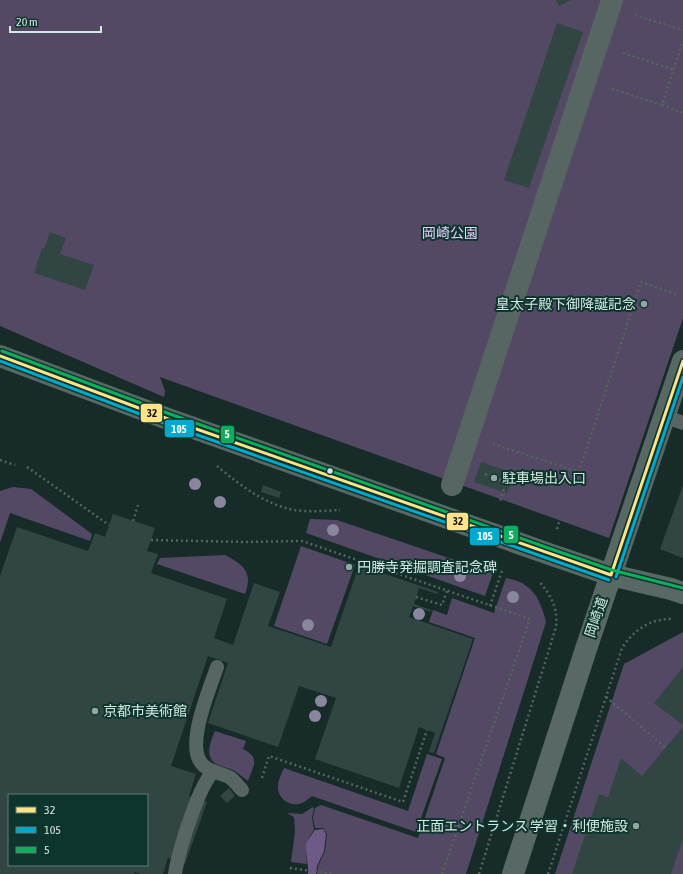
<svg xmlns="http://www.w3.org/2000/svg" width="683" height="874" font-family="'Asap Condensed','Noto Sans JP',sans-serif">
  <rect width="100%" height="100%" fill="#172c28"/>
  <!-- green -->
  <path fill="#544965" d="M0,0H683V318L609,538L160,377L165,391L164,397L0,326Z
    M13,487L31,489L92,534L90,541L10,513L0,543V491Z
    M310,519L337,520L493,573L485,596L306,533Z
    M301,546L355,565L327,644L274,626Z
    M225,555C244,565 253,572 245,594L157,564L160,558Z
    M506,578C512,580 520,581 525,585C537,592 543,609 546,622L466,874H317L318,866L325,851L327,834L323,828H315L313,818L315,808L321,805L418,838L445,758L436,754L475,638L429,622L433,610L447,615L452,598L494,613Z
    M683,632V874H555L624,664Z
    M215,731L246,741L243,749C261,758 253,766 248,781C244,778 238,773 233,770C228,768 223,767 218,765C203,758 211,741 215,731Z
    M427,754L442,759L416,832L312,796C308,799 304,803 299,804C288,806 277,797 278,786C278,780 282,773 284,768L408,811Z
    M313,807L314,808L312,818L314,830C304,843 306,848 307,864L291,862L295,832L294,817L287,813L302,814Z"/>
  <!-- water -->
  <path fill="#6f5987" d="M323,829L326,834L324,851L317,866L316,874H308C309,865 305,850 306,844C308,839 312,834 315,830Z"/>
  <!-- building -->
  <path fill="#314642" fill-rule="evenodd" d="M556,0H571L559,6Z
    M557,23L583,32L529,188L504,180Z
    M50,232L66,238L60,254L94,265L85,290L34,273L42,248L44,249Z
    M481,462L514,473L507,493L474,482Z
    M263,485L281,492L279,498L261,492Z
    M683,485V558L660,549Z
    M113,514L155,528L147,551L158,554L151,573L227,599L214,638L233,645L254,583L280,592L268,626L331,647L359,565L438,592L437,594L419,588L414,604L431,610V612L413,606L409,617L473,639L434,753L429,752L435,733L419,727L399,788L315,759L336,698L299,686L278,747L208,723L228,663L208,656L171,766L196,774L189,796L207,802L185,864L168,858L163,874H141L135,872L134,874H0V576L17,527L88,551L95,533L105,537ZM9,795H147V865H9Z
    M683,667V725L654,703Z
    M683,727V839L671,874H572L599,794L608,797L621,758L642,776Z
    M229,788L235,796L227,803L220,796Z"/>
  <g fill="none" stroke-linecap="round" stroke-linejoin="round">
    <!-- path -->
    <path stroke="#566360" stroke-width="2.5" stroke-dasharray="2 3" stroke-linecap="butt" d="M635,15L683,30
      M623,53L674,70
      M612,89L662,105L683,42
      M662,105L683,113
      M493,444L579,472L641,282L676,294
      M0,460L15,465
      M217,466C240,485 264,504 294,510C308,512 325,511 340,510
      M27,467L109,525
      M485,474L506,482L500,502
      M133,521L138,505
      M557,529L559,522
      M151,540L244,542L302,541L530,619L442,874
      M416,597L442,605L447,591
      M490,606L503,568
      M606,697L666,748
      M262,778L269,756L403,802L427,730
      M290,868L332,874
      M479,874L556,627C558,607 551,596 539,581
      M548,874L622,648C633,631 649,619 671,619"/>
    <!-- lane -->
    <path stroke="#586663" stroke-width="14" d="M664,416L683,423
      M217,667C210,689 183,749 204,766C211,772 221,773 229,777C234,780 238,786 242,790
      M175,874C177,858 182,844 187,828C194,809 200,788 213,771"/>
    <!-- street -->
    <path stroke="#586663" stroke-width="22" d="M452,485L612,0"/>
    <!-- secondary -->
    <path stroke="#586864" stroke-width="22" d="M0,356L168,419L549,554L611,575L671,589L683,593
      M513,874L587,646L683,361"/>
    <defs>
      <path id="bus-1" d="M0,356L168,419L611,575
        M611,575L683,361"/>
      <path id="bus-2" d="M0,361L166,424L609,580
        M616,577L683,377"/>
      <path id="bus-3" d="M2,351L170,414L551,549L612,570L683,588"/>
    </defs>
    <!-- bus-1 casing -->
    <use href="#bus-1" stroke="#0e352d" stroke-width="6"/>
    <!-- bus-2 casing -->
    <use href="#bus-2" stroke="#0e352d" stroke-width="6"/>
    <!-- bus-3 casing -->
    <use href="#bus-3" stroke="#0e352d" stroke-width="6"/>
    <!-- bus-1 -->
    <use href="#bus-1" stroke="#ffe386" stroke-width="3"/>
    <!-- bus-2 -->
    <use href="#bus-2" stroke="#00a9ce" stroke-width="3"/>
    <!-- bus-3 -->
    <use href="#bus-3" stroke="#0daf5c" stroke-width="3"/>
  </g>
  <!-- trees -->
  <g fill="#89869e">
    <circle cx="195" cy="484" r="6"/>
    <circle cx="220" cy="502" r="6"/>
    <circle cx="333" cy="530" r="6"/>
    <circle cx="433" cy="565" r="6"/>
    <circle cx="460" cy="576" r="6"/>
    <circle cx="513" cy="597" r="6"/>
    <circle cx="419" cy="614" r="6"/>
    <circle cx="308" cy="625" r="6"/>
    <circle cx="321" cy="701" r="6"/>
    <circle cx="315" cy="716" r="6"/>
  </g>
  <!-- markers -->
  <g fill="#92a6a2" stroke="#0e352d" stroke-width="1.5">
    <circle cx="644" cy="304" r="4"/>
    <circle cx="494" cy="478" r="4"/>
    <circle cx="349" cy="567" r="4"/>
    <circle cx="95" cy="711" r="4"/>
    <circle cx="636" cy="826" r="4"/>
  </g>
  <circle fill="#d4e8e3" stroke="#0e352d" stroke-width="1.5" cx="330" cy="471" r="3.5"/>
  <g text-anchor="middle" dominant-baseline="central" stroke-width="4" stroke-linejoin="round" paint-order="stroke">
    <!-- park labels -->
    <g font-size="14" fill="#e7d0ff" stroke="#0e352d">
      <text x="450" y="233">岡崎公園</text>
    </g>
    <!-- poi labels -->
    <g font-size="14" fill="#d4e8e3" stroke="#0e352d" text-anchor="start">
      <text x="636" y="304" text-anchor="end">皇太子殿下御降誕記念</text>
      <text x="502" y="478">駐車場出入口</text>
      <text x="357" y="567">円勝寺発掘調査記念碑</text>
      <text x="103" y="711">京都市美術館</text>
      <text x="628" y="826" text-anchor="end">正面エントランス 学習・利便施設</text>
    </g>
    <!-- street labels -->
    <g font-size="14" fill="#d4e8e3" stroke="#0e352d">
      <text transform="translate(596 617) rotate(-71)">岡崎道</text>
    </g>
  </g>
  <g stroke="#0e352d" stroke-width="1.5">
    <rect x="140" y="403" width="23" height="20" rx="4" fill="#ffe386"/>
    <rect x="164" y="419" width="31" height="19" rx="4" fill="#00a9ce"/>
    <rect x="220" y="425" width="15" height="19" rx="4" fill="#0daf5c"/>
    <rect x="446" y="512" width="23" height="19" rx="4" fill="#ffe386"/>
    <rect x="503" y="525" width="16" height="19" rx="4" fill="#0daf5c"/>
    <rect x="469" y="527" width="31" height="19" rx="4" fill="#00a9ce"/>
  </g>
  <g font-size="11" text-anchor="middle" font-weight="bold" fill="#fff">
    <text x="179" y="433">105</text>
    <text x="227" y="438">5</text>
    <text x="511" y="539">5</text>
    <text x="485" y="540">105</text>
  </g>
  <g font-size="11" text-anchor="middle" font-weight="bold" fill="#111">
    <text x="152" y="417">32</text>
    <text x="458" y="525">32</text>
  </g>
  <!-- legend -->
  <rect x="8" y="794" width="140" height="72" fill="#0e352d" stroke="#5d7d76"/>
  <rect x="16" y="807" width="20" height="6" fill="#ffe386" stroke="#5d7d76"/>
  <text x="44" y="814" font-size="12" fill="#d4e8e3">32</text>
  <rect x="16" y="827" width="20" height="6" fill="#00a9ce" stroke="#5d7d76"/>
  <text x="44" y="834" font-size="12" fill="#d4e8e3">105</text>
  <rect x="16" y="847" width="20" height="6" fill="#0daf5c" stroke="#5d7d76"/>
  <text x="44" y="854" font-size="12" fill="#d4e8e3">5</text>
  <!-- scale -->
  <path d="M10 26v6h91v-6" fill="none" stroke="#d4e8e3" stroke-width="2"/>
  <text x="16" y="26" font-size="12" fill="#d4e8e3" stroke="#0e352d" stroke-width="3" paint-order="stroke">20 m</text>
</svg>
